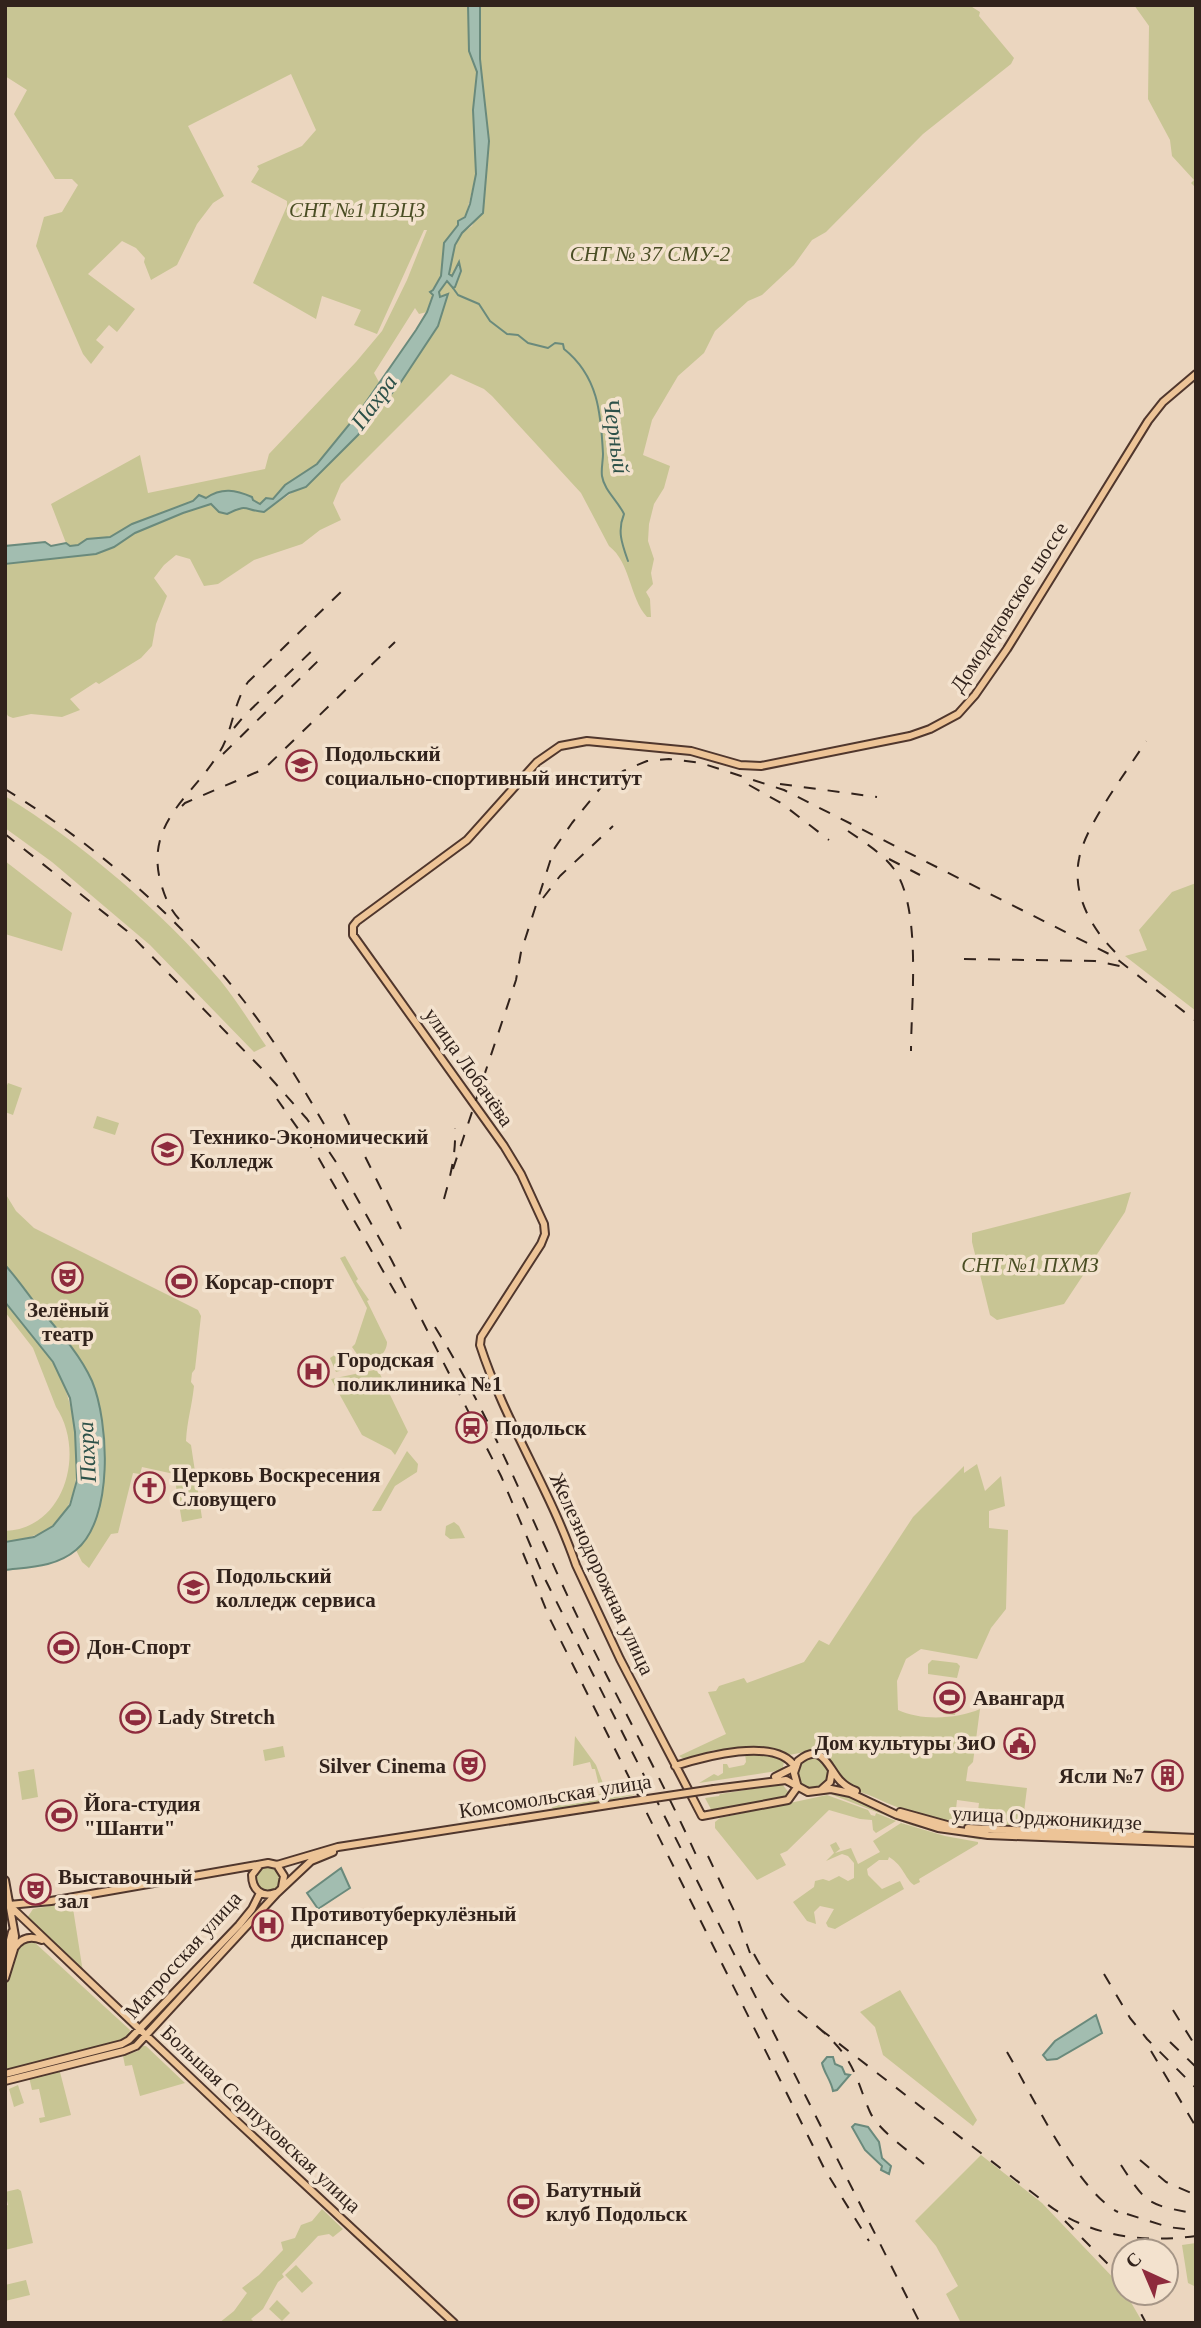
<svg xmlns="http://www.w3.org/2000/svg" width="1201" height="2328" font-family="'Times New Roman',serif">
  <rect width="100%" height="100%" fill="#ebd6bf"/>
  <!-- green -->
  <path fill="#c8c594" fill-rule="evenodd" d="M5,5H468L469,51L477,72L473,110L476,174L466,215L458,221V225L452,236H449L444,243L441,276L434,288L427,312L419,314L415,308L374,373L380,384L317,465L279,491L273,499L260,504L253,500L206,498L199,496L193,501L132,524L110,537L87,539L78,545L70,546L66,543L51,504L140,455L148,493L265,469L269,454L356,362L382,331L407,280L427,230H424L377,334L354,325L361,310L322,296L316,319L253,283L287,206V201L251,182L259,169L257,166L302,146L316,130L291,74L188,126L224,196L213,203L197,224L177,265L151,280L144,262L145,258L136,248L122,241L88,274L135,309L117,332L109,325L96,340L104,347L91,364L83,354L36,246L44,217L62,212L78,185L72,179H55L14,114L27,90L5,76Z
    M480,5H969L980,12L979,16L1014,58L1011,64L923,134L826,232L812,240L794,265L762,295L748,301L715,331L704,353L678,376L652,420L643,455L670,466L664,488L654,504L649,524L648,541L654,559L651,573L653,584L646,592L650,599L651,617H647C629,597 631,563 609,546L581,493L492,396L484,389L451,374L341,484L333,503L341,520L320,530L302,544L254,560L218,584L204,586L190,559L176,555L164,565L154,578L167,596L156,624L152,646L141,658L99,684L96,682L70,699L80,710L62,717L31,714L13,718L8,716L5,711V564L96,554L114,547L135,533L183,513L211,504L219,512L227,514L237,507H243L261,511L270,508L299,488L372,417L401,382L430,338L444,307L448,294L439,297V292L446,281L451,286C459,281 461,273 460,264L455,268L452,276L449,274L455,245L462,233L472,226L477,216L483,213L489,141L480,59Z
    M1134,5H1196V188L1191,183L1194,180L1172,156L1170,140L1148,99L1149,26Z
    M5,796C79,841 164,913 220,980C237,1001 251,1024 266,1046L254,1052L150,945L52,862L5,828Z
    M5,861L72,913L62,951L5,934Z
    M1196,883V1011L1125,956L1147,950L1139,930L1172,892Z
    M8,1083L22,1088L13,1115L5,1112V1090Z
    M97,1116L119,1123L115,1135L93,1128Z
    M1131,1192L1125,1212L1064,1304L997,1320L990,1315L972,1242V1233Z
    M5,1193L16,1211L34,1228L198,1310L201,1316L195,1369L192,1373L191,1382L194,1386C192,1406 187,1421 186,1441L191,1445L202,1518L182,1522L174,1474L142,1467L140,1474L133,1473L118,1533L111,1534L89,1568L82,1562L76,1550L88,1537L105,1462L100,1419L92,1382L80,1362L5,1265Z
    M345,1256L358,1279L356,1281L369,1300L367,1301L387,1342C387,1354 375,1362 364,1364L352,1347L355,1344L367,1308L340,1258Z
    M5,1302C21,1321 39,1340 52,1361C77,1400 94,1496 51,1527C37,1537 22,1539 5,1542V1531C65,1529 86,1452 56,1407L33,1348L5,1312Z
    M339,1352L349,1368L336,1372L330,1358Z
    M374,1370L379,1372L408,1432L395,1455L391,1450L362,1435L331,1379Z
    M407,1451L418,1464L417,1472L395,1486L381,1511H372Z
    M977,1464L985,1491L1001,1476L1005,1506L989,1511V1528L1008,1530L1006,1609L991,1628L977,1659L921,1649L906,1659L897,1681L898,1710C921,1721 957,1719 980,1709L973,1762L968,1767L966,1781L1027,1788L1022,1828C966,1828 927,1822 876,1798C867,1794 855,1791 847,1784C834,1773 833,1756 815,1750L789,1755L750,1749L714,1750L684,1759L679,1756L726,1734L708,1692L716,1691L719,1686L744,1678L747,1683L804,1662L819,1640L829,1645L913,1517L964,1466V1473ZM957,1800L979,1803L978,1811L956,1809Z
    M454,1522L459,1526L465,1538L450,1539L445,1535L446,1526Z
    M932,1660L957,1663L960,1666L957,1678L928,1674V1664Z
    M949,1682H956L960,1686L955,1715L944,1714L941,1710L944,1685Z
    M575,1736L596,1765L607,1794L632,1789L635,1791L634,1795L554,1810L551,1806L552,1802L601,1794L595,1769H592L590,1762L573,1766Z
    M283,1746L285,1757L265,1761L263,1750Z
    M745,1753L781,1756L784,1761L783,1768L777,1771L699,1783L714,1774L718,1776L723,1773V1764H727L729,1768L744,1765L746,1762Z
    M797 1773a16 16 0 1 1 32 0a16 16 0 1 1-32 0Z
    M34,1769L38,1797L22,1800L18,1772Z
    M782,1784L790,1794L785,1798L712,1811L705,1798L719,1796L720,1794Z
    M832,1792L845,1794L919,1826L979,1838L981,1840L913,1826L830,1794L816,1796Z
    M827,1795L868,1810L871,1815L875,1816L876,1813L896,1821L876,1833L873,1830L872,1820L860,1819L829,1810L787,1851L780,1854L786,1865L757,1880L715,1828V1822L720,1818Z
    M1046,1818L1066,1820L1080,1829L1030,1828L1026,1826V1823H1037Z
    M901,1823L945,1836L978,1842V1844L919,1879L920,1882L914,1885C905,1879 904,1866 889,1857L888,1860H879L867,1869L868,1875L882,1889L900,1881L904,1889L835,1929L828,1927L826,1923L834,1909L820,1906L814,1912L816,1924L807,1921L793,1902L814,1887L815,1881L823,1879L829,1881L839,1876L848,1881L854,1878V1863L848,1856L842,1854L826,1861L834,1853L830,1845L836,1842L840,1849L835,1853L851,1848L858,1864L880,1852L873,1841Z
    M1108,1827L1174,1832L1103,1831Z
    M255 1879a13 13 0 1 1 26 0a13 13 0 1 1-26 0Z
    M72,1902L82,1966L83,1970L27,1918L33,1909Z
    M33,1941L130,2030L128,2039L115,2044L5,2071V1989L19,1944Z
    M900,1990L977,2120L973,2126L883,2055L875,2027L860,2012Z
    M143,2046H146L185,2083L140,2096L132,2065L125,2066L123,2056L138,2051Z
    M54,2071L60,2072L71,2115L40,2123L39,2118L45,2117L39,2089L32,2090L29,2077Z
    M18,2085L24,2103L14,2107L9,2089Z
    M981,2155L1042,2203L1122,2287L1143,2323H961L946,2294L958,2286L936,2246L915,2221Z
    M18,2189L21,2191L33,2243L5,2250V2206L8,2205L5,2192Z
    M322,2209L343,2229L333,2237L329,2234L318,2236L282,2274L284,2277L278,2282L263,2309L251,2319L255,2323H219L234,2311L247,2293L242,2288L259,2275L283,2250L281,2242L295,2238L301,2225L312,2221Z
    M1196,2243V2287L1188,2283L1182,2245Z
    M296,2265L313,2283L302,2293L285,2275Z
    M26,2280L30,2295L5,2301V2285Z
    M277,2300L290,2313L282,2321L269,2309Z"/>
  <!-- water -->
  <path fill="#a2bdb0" stroke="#6a8a7c" stroke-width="2" d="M468,5H480V59L489,141L483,213L462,233L455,245L449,274L452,276L459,262L461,271L455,287L453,288L447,281L439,292L440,297L448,294L438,326L401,382L358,435L306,487L289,493L264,512C243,510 249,503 227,514L219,512L211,504L183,513L135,533L114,547L96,554L5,564V546L45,542L51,546L66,543L70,546L78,545L87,539L110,537L132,524L193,501L199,495L206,498C222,487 236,490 252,497L253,500L260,504L266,498L273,499L285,485L317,464L357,415L416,330L427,312L433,295L430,292L433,290L441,276L444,243L458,225V221L465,217L470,204L476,174L473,110L477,72L469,51Z
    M5,1265C16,1277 25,1290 35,1303C55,1327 79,1352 92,1381C109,1422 114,1519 76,1550C56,1567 30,1567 5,1570V1542L34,1537L53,1526L70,1505L77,1480L75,1432L70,1398L53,1362L5,1302Z
    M341,1868L350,1888L318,1909L307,1893Z
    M1096,2015L1102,2033L1057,2059L1047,2060L1043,2055L1055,2041Z
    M827,2057H833L835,2064L842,2067L845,2074L850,2075L837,2090L833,2091C831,2080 824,2073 822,2063Z
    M855,2124L868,2127L879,2142L882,2158L891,2166L889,2174L881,2170L882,2166L865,2150L852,2127Z"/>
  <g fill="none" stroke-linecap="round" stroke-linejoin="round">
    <!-- stream -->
    <path stroke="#6a8a7c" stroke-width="2" d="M453,288L458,295L479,304L490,321L507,334L518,335L528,343L548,348L555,343L563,344L564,349C598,376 601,413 603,454C603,461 601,469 602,476C604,490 618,501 624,514C617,531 622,544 628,561"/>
    <defs>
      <path id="major" d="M675,1766C703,1757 776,1736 795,1767
        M775,1777L795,1767
        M797,1784L794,1773L798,1761C820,1743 826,1762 837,1777C842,1784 848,1788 856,1791
        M798,1786L788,1800L702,1816L620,1659L576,1565C550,1489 505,1422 480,1345L481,1337L541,1244L545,1234L544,1224L521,1174L504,1146L353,935V926L357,921L467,840L537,762L560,746L587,741L691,751L740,765L761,766L910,736L930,729L958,714L975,695L1007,649L1148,421L1163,402L1196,374
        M714,1789L786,1780L808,1792L831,1789L850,1793L897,1815L938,1828L988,1835L1196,1843
        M821,1790L830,1782L832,1771
        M900,1812L947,1825
        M968,1828L1196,1838
        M277,1865L284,1876L282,1887
        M259,1866L252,1875C252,1889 261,1898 275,1893
        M5,1880L15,1936L14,1949L5,1978
        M9,1905L51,1901L268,1863L277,1865L338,1847L621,1803
        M9,1905L231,2116L454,2323
        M15,1947C22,1937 32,1936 42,1940
        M5,1960L12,1932
        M5,2074L122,2044L129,2040L239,1925L252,1909L260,1893
        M5,2081L124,2051L136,2046L277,1893L311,1861L333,1852"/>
    </defs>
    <!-- major casing -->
    <use href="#major" stroke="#50372d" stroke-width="10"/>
    <!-- major -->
    <use href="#major" stroke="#edc497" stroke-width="6"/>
    <!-- rail -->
    <path stroke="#32231c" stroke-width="2" stroke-dasharray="12 12" stroke-linecap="butt" d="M234,728L244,716L316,647
      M223,754L323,656
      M780,784L877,797
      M749,785L781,803L829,840
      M5,789C96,845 179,917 244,1001C279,1046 308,1096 336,1145
      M182,806L185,803L264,769L395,642
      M848,831C864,842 882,853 894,869C922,908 911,1003 911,1051
      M5,834L127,931L267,1074L307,1119L340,1168L391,1259L501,1476L543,1575L920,2323
      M889,859L920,875
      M543,898L560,876L613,826
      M179,919C169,908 164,895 160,880C146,821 193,796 219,753C233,731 233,703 248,682L343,590
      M1115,952C1091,928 1072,894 1079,859C1085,825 1127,772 1146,741
      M964,959L1095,961L1120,966
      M277,1099L318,1157L399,1299
      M344,1114L401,1229
      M453,1169L516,980L521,952L554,849L572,823L602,786L623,771L647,761L669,759L701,763L784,790L1113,956L1196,1021
      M444,1199C451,1174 456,1154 455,1128
      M435,1327C489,1413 526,1507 569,1599C610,1686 657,1769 697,1857
      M523,1553L550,1619L825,2170L869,2241
      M708,1856L737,1917L750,1953
      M754,1954C765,1975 778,1993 796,2009C813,2023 830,2036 843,2053C857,2072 861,2092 870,2112C878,2130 909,2151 924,2164
      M1104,1974L1130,2018L1147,2039L1196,2088
      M1173,2010L1196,2047
      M820,2029L1047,2204C1090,2237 1144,2243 1196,2236
      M1170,2042L1196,2067
      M1151,2051L1196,2127
      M1007,2052C1031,2093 1077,2191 1118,2212
      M1140,2160L1166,2182L1196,2195
      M1121,2165C1148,2207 1149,2204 1196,2214
      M1127,2214L1168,2227L1192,2230
      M1065,2221L1112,2268L1124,2284
      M1130,2293L1146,2323"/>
    <defs>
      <path id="major-bridge" d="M621,1803L714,1789"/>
    </defs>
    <!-- major-bridge casing -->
    <use href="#major-bridge" stroke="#50372d" stroke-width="10" stroke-linecap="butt"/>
    <!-- major-bridge -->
    <use href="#major-bridge" stroke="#edc497" stroke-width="6"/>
  </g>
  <!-- icons -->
  <defs>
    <symbol id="university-ring" viewBox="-11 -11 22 22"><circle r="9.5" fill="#f3e2ce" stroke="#8e2b3d" stroke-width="1.5"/><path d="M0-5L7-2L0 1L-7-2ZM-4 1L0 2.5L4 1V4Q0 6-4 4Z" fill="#8e2b3d"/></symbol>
    <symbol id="theatre-ring" viewBox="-11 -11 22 22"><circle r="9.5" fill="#f3e2ce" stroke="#8e2b3d" stroke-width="1.5"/><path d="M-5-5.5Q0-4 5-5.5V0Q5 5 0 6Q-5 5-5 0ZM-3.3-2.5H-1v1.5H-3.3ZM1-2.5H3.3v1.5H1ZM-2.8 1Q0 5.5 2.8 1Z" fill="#8e2b3d"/></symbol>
    <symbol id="stadium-ring" viewBox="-11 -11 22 22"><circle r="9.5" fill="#f3e2ce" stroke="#8e2b3d" stroke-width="1.5"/><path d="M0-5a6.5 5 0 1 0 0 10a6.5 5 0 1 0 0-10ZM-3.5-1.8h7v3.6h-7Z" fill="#8e2b3d"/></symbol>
    <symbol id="hospital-ring" viewBox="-11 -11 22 22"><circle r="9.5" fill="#f3e2ce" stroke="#8e2b3d" stroke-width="1.5"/><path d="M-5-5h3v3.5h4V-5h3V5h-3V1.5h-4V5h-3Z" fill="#8e2b3d"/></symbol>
    <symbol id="station-ring" viewBox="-11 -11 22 22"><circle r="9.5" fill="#f3e2ce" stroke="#8e2b3d" stroke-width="1.5"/><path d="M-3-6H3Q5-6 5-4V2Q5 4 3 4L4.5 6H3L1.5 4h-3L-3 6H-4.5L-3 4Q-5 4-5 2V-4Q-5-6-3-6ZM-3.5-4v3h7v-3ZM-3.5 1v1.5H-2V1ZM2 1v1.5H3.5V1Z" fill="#8e2b3d"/></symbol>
    <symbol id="church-ring" viewBox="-11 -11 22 22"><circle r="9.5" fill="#f3e2ce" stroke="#8e2b3d" stroke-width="1.5"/><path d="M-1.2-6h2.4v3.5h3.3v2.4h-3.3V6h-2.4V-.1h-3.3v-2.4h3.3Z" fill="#8e2b3d"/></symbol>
    <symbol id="civic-ring" viewBox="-11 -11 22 22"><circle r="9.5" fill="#f3e2ce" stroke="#8e2b3d" stroke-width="1.5"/><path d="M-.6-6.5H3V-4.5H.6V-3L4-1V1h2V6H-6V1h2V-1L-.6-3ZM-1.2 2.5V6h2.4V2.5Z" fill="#8e2b3d"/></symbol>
    <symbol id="building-ring" viewBox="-11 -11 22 22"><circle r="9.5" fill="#f3e2ce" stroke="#8e2b3d" stroke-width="1.5"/><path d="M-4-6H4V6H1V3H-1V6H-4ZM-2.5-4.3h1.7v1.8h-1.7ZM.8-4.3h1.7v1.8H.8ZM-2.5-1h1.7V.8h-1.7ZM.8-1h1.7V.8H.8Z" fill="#8e2b3d"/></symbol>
  </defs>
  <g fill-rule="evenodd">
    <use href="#university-ring" x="284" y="748" width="35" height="35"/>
    <use href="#university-ring" x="150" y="1132" width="35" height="35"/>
    <use href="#theatre-ring" x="50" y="1260" width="35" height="35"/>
    <use href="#stadium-ring" x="164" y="1264" width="35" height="35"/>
    <use href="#hospital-ring" x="296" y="1354" width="35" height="35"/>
    <use href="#station-ring" x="454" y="1410" width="35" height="35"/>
    <use href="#church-ring" x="132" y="1470" width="35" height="35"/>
    <use href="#university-ring" x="176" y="1570" width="35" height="35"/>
    <use href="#stadium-ring" x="46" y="1630" width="35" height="35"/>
    <use href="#stadium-ring" x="932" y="1680" width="35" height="35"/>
    <use href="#stadium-ring" x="118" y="1700" width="35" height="35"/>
    <use href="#civic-ring" x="1002" y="1726" width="35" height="35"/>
    <use href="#theatre-ring" x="452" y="1748" width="35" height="35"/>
    <use href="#building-ring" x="1150" y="1758" width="35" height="35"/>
    <use href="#stadium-ring" x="44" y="1798" width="35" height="35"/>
    <use href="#theatre-ring" x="18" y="1872" width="35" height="35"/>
    <use href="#hospital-ring" x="250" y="1908" width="35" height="35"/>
    <use href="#stadium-ring" x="506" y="2184" width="35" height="35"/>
  </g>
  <g text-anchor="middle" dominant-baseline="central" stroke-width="7" stroke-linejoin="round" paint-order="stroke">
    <!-- park labels -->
    <g font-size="21" font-style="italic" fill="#4a4e24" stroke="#f3e2ce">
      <text x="357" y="210">СНТ №1 ПЭЦЗ</text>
      <text x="650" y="254">СНТ № 37 СМУ-2</text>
      <text x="1030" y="1265">СНТ №1 ПХМЗ</text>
    </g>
    <!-- street labels -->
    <g font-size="21" fill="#32231c" stroke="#f3e2ce">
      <text transform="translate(1009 607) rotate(-57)">Домодедовское шоссе</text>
      <text transform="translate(469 1067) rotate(55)">улица Лобачёва</text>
      <text transform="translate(602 1574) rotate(65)">Железнодорожная улица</text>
      <text transform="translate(555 1796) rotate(-9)">Комсомольская улица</text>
      <text transform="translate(1047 1818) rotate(3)">улица Орджоникидзе</text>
      <text transform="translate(183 1955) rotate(-48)">Матросская улица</text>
      <text transform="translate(261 2119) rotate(43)">Большая Серпуховская улица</text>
    </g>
    <!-- poi labels -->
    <g font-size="21" font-weight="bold" fill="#32231c" stroke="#f3e2ce" text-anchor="start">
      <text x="325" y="754">Подольский<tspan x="325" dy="24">социально-спортивный институт</tspan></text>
      <text x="190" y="1137">Технико-Экономический<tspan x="190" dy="24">Колледж</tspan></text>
      <text x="205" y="1282">Корсар-спорт</text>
      <text x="68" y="1310" text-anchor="middle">Зелёный<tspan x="68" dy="24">театр</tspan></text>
      <text x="337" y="1360">Городская<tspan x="337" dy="24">поликлиника №1</tspan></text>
      <text x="495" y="1428">Подольск</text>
      <text x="172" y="1475">Церковь Воскресения<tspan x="172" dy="24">Словущего</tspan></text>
      <text x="216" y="1576">Подольский<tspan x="216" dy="24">колледж сервиса</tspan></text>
      <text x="87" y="1647">Дон-Спорт</text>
      <text x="973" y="1698">Авангард</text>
      <text x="158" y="1717">Lady Stretch</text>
      <text x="996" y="1743" text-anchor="end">Дом культуры ЗиО</text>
      <text x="446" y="1766" text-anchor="end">Silver Cinema</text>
      <text x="1144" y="1776" text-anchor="end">Ясли №7</text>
      <text x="84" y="1804">Йога-студия<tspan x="84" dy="24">"Шанти"</tspan></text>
      <text x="58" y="1877">Выставочный<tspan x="58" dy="24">зал</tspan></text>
      <text x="291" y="1914">Противотуберкулёзный<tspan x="291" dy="24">диспансер</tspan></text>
      <text x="546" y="2190">Батутный<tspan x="546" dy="24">клуб Подольск</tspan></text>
    </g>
    <!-- water labels -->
    <g font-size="23" font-style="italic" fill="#2c5149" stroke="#f3e2ce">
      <text transform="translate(374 402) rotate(-54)">Пахра</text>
      <text transform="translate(616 436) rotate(82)">Черный</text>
      <text transform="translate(87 1452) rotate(-93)">Пахра</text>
    </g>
  </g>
  <!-- border -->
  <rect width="1201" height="2328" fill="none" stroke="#32231c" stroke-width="14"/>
  <!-- north arrow -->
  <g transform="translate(1145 2272) rotate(316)"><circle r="33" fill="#f3e2ce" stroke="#a69687" stroke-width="2"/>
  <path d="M0-5L12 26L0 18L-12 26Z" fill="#8e2b3d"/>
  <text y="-10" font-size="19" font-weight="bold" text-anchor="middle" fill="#32231c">С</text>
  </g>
</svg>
